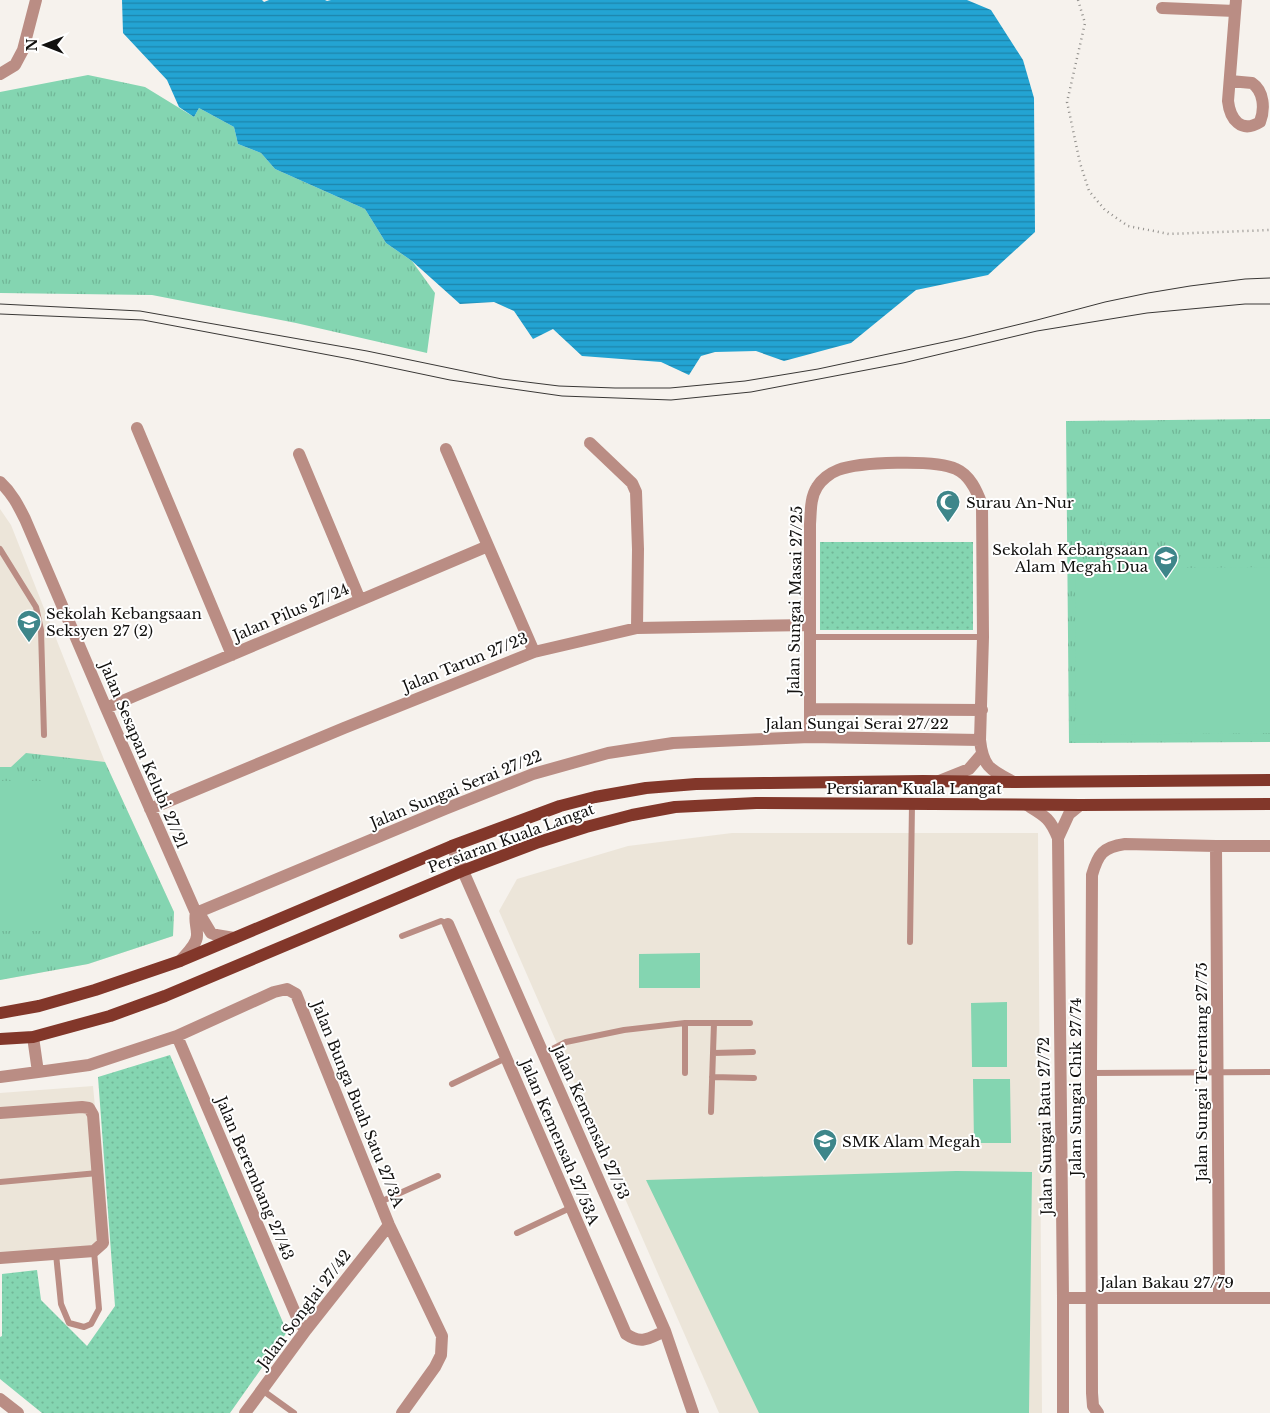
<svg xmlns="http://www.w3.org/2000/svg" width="1270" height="1413" font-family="'Libre Baskerville',serif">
  <defs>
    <pattern id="grass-tufts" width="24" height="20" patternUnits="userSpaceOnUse" patternTransform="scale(1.25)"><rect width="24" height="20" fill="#84d5b1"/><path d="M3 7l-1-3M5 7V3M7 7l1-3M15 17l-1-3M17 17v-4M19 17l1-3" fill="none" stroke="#71b697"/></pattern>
    <pattern id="park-dots" width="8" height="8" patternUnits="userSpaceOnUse" patternTransform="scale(1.25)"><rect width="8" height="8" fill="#84d5b1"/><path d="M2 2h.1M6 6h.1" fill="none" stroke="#71b697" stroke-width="1.8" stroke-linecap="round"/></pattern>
    <pattern id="water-rules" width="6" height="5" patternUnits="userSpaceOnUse" patternTransform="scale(1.25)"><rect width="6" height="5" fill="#23a4d3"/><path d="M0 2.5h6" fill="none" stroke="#1d84aa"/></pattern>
  </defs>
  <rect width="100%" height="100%" fill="#f6f2ed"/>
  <!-- built -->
  <path fill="#ece5d9" d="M0,509L11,525L105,762L174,912L173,936L88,964L0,980Z
    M732,833H1038L1042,1413H719L499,911L517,879L628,846Z
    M93,1086L108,1245L0,1253V1093Z"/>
  <!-- grass -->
  <path fill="url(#grass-tufts)" d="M88,75L145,87L194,117L199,108L234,127L238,144L261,153L275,169L365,209L386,243L412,261L435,293L427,353L296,323L152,295L0,293V92Z
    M1270,419V742L1069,743L1066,421Z
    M26,753L105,762L174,912L173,936L88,964L0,980V767H11Z"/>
  <!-- park -->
  <path fill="url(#park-dots)" d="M820,542H973V630H820Z
    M170,1055L287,1332L230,1413H42L0,1379V1337L2,1336V1274L37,1270L41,1300L87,1346L115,1306L98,1077Z"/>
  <!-- garden -->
  <path fill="#84d5b1" d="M1270,567V733L1076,735L1075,569Z
    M0,781H60V931H0Z
    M700,953V988H639V954Z
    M1007,1002V1067H972L971,1003Z
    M973,1079H1010L1011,1143H974Z
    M956,1171L1032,1172L1029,1413H759L646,1180Z"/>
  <!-- water -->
  <path fill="url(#water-rules)" d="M122,0H262L264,2L269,0H325L327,1L331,0H967L991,10L1023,60L1034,98L1035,232L988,275L916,290L851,343L784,361L756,351L715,352L701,356L689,375L661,362L582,356L553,329L533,339L514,311L494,302L460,304L412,261L386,243L365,209L275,169L261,153L238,144L234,127L199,108L194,117L179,107L167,80L123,33Z"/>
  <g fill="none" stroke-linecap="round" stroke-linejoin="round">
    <!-- path -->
    <path stroke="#918f8b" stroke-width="2.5" stroke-dasharray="1 4" stroke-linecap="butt" d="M1078,0L1085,23L1067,102L1080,163L1089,191L1105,210L1128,226L1169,234L1270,230"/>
    <!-- service -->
    <path stroke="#ba8d84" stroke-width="6" d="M0,549L36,607L41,630L44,735
      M810,637H983
      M402,936L441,921L448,924
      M910,942L912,804
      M685,1023V1073
      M713,1053L753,1052
      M543,1054L566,1042L624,1030L685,1023H750
      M1091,1073L1270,1072
      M712,1077L754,1078
      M452,1084L506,1058
      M711,1112L714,1023
      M0,1182L98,1173
      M380,1202L438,1176
      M517,1233L570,1208
      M56,1254L61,1304L69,1323L84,1327L91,1324L99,1309L94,1251
      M262,1390L294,1413"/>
    <!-- minor -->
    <path stroke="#ba8d84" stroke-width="12" d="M1162,8L1235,11
      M0,74L15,65L23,50L36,0
      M1230,81L1252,83C1264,91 1265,109 1260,122C1241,134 1230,119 1228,101L1236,0
      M137,428L232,655
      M590,443L632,483L636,492L638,549L637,628
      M446,449L534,652
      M299,454L360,600
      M0,482C12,493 18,505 25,519L106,708L196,913C194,921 197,926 197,934C198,944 186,954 180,961
      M106,708L488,546
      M810,709L982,710
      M810,737V524C811,512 810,498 817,487C821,480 830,473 838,470C858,462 936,459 956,469C970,475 977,491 982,505L983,637L980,740C983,768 991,770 1014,782
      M939,781L969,769L982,754
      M1027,805C1045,816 1050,818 1058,838
      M150,809L344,728L534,652L637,628L810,625
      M452,846L665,1331L693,1413
      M1216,846L1219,1298
      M196,913L445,809L533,774L608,753L673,743L810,737L980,740
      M196,913L202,918L211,933L216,935L234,938
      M448,924L626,1334C642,1345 649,1338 665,1331
      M177,1036L299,1322L306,1330
      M38,1072L89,1065L177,1036L274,992L287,989L296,994L389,1225L442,1336L441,1355L435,1367L402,1413
      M0,1077L38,1072L33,1037
      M0,1113L82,1107L89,1108L93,1115L103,1243L94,1251L0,1258
      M1063,1298H1270
      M0,1399L18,1413
      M245,1413L306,1330L389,1225
      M1063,1413V1298L1058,838L1069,814L1080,805
      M1098,1413L1093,1406L1092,1393L1091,1073L1092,875C1098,854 1103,847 1125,844L1216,846H1270"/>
    <!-- primary -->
    <path stroke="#82372a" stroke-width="12" d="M0,1013L39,1006L95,990L180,961L452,846L560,806L595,797L646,788L696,784L770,783L923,781L1014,782L1270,780
      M0,1039L33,1037L110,1016L165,996L462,871L539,842L586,827L632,815L675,807L756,803L1080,805L1270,804"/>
    <!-- tram -->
    <path stroke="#3a3836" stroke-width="1" d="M0,304L140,311L367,351L502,379L559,386L615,388H670L745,381L818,369L963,338L1037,320L1105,302L1148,293L1190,286L1245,279L1270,278
      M0,314L143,320L350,359L450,380L562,396L671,400L751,392L903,363L1037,331L1147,313L1245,304H1270"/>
  </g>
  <!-- icons -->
  <defs>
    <symbol id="mosque-pin" viewBox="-11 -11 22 30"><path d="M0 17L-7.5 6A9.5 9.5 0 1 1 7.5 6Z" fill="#3e868a" stroke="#fff"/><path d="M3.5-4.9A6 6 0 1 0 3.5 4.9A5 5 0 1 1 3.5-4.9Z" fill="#fff"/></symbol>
    <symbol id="school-pin" viewBox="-11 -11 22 30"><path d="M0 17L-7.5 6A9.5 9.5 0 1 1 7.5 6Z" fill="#3e868a" stroke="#fff"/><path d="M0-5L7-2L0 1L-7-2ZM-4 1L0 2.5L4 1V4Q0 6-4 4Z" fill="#fff"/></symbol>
  </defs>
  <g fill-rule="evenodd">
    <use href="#mosque-pin" x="934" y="488" width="28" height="38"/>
    <use href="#school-pin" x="1152" y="544" width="28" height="38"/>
    <use href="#school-pin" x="15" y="608" width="28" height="38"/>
    <use href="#school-pin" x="811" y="1127" width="28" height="38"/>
  </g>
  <g text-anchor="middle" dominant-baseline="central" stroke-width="4" stroke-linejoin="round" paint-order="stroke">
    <!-- poi labels -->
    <g font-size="15" fill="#12110f" stroke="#fff" text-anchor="start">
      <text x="966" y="502">Surau An-Nur</text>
      <text x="1148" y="549" text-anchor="end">Sekolah Kebangsaan<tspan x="1148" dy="17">Alam Megah Dua</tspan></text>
      <text x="46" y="613">Sekolah Kebangsaan<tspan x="46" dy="17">Seksyen 27 (2)</tspan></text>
      <text x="842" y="1141">SMK Alam Megah</text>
    </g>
    <!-- street labels -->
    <g font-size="15" fill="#12110f" stroke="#fff">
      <text transform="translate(795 600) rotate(-89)">Jalan Sungai Masai 27/25</text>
      <text transform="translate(291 612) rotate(-23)">Jalan Pilus 27/24</text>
      <text transform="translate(465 662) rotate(-22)">Jalan Tarun 27/23</text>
      <text x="857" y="723">Jalan Sungai Serai 27/22</text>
      <text transform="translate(144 755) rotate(67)">Jalan Sesapan Kelubi 27/21</text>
      <text x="914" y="788">Persiaran Kuala Langat</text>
      <text transform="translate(456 789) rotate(-22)">Jalan Sungai Serai 27/22</text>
      <text transform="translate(511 838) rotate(-20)">Persiaran Kuala Langat</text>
      <text transform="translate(1201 1072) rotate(-90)">Jalan Sungai Terentang 27/75</text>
      <text transform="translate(1075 1087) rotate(-90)">Jalan Sungai Chik 27/74</text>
      <text transform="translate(358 1104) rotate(68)">Jalan Bunga Buah Satu 27/3A</text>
      <text transform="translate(591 1122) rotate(66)">Jalan Kemensah 27/53</text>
      <text transform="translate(1045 1126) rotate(-91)">Jalan Sungai Batu 27/72</text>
      <text transform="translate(560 1142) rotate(67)">Jalan Kemensah 27/53A</text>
      <text transform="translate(255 1178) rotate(67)">Jalan Berembang 27/43</text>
      <text x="1167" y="1282">Jalan Bakau 27/79</text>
      <text transform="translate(304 1309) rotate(-53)">Jalan Songlai 27/42</text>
    </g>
  </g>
  <!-- north arrow -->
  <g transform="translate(45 45) rotate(270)" stroke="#ffffff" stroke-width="4" paint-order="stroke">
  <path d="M0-4L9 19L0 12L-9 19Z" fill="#12110f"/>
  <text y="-8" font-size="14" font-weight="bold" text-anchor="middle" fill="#12110f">N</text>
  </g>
</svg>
